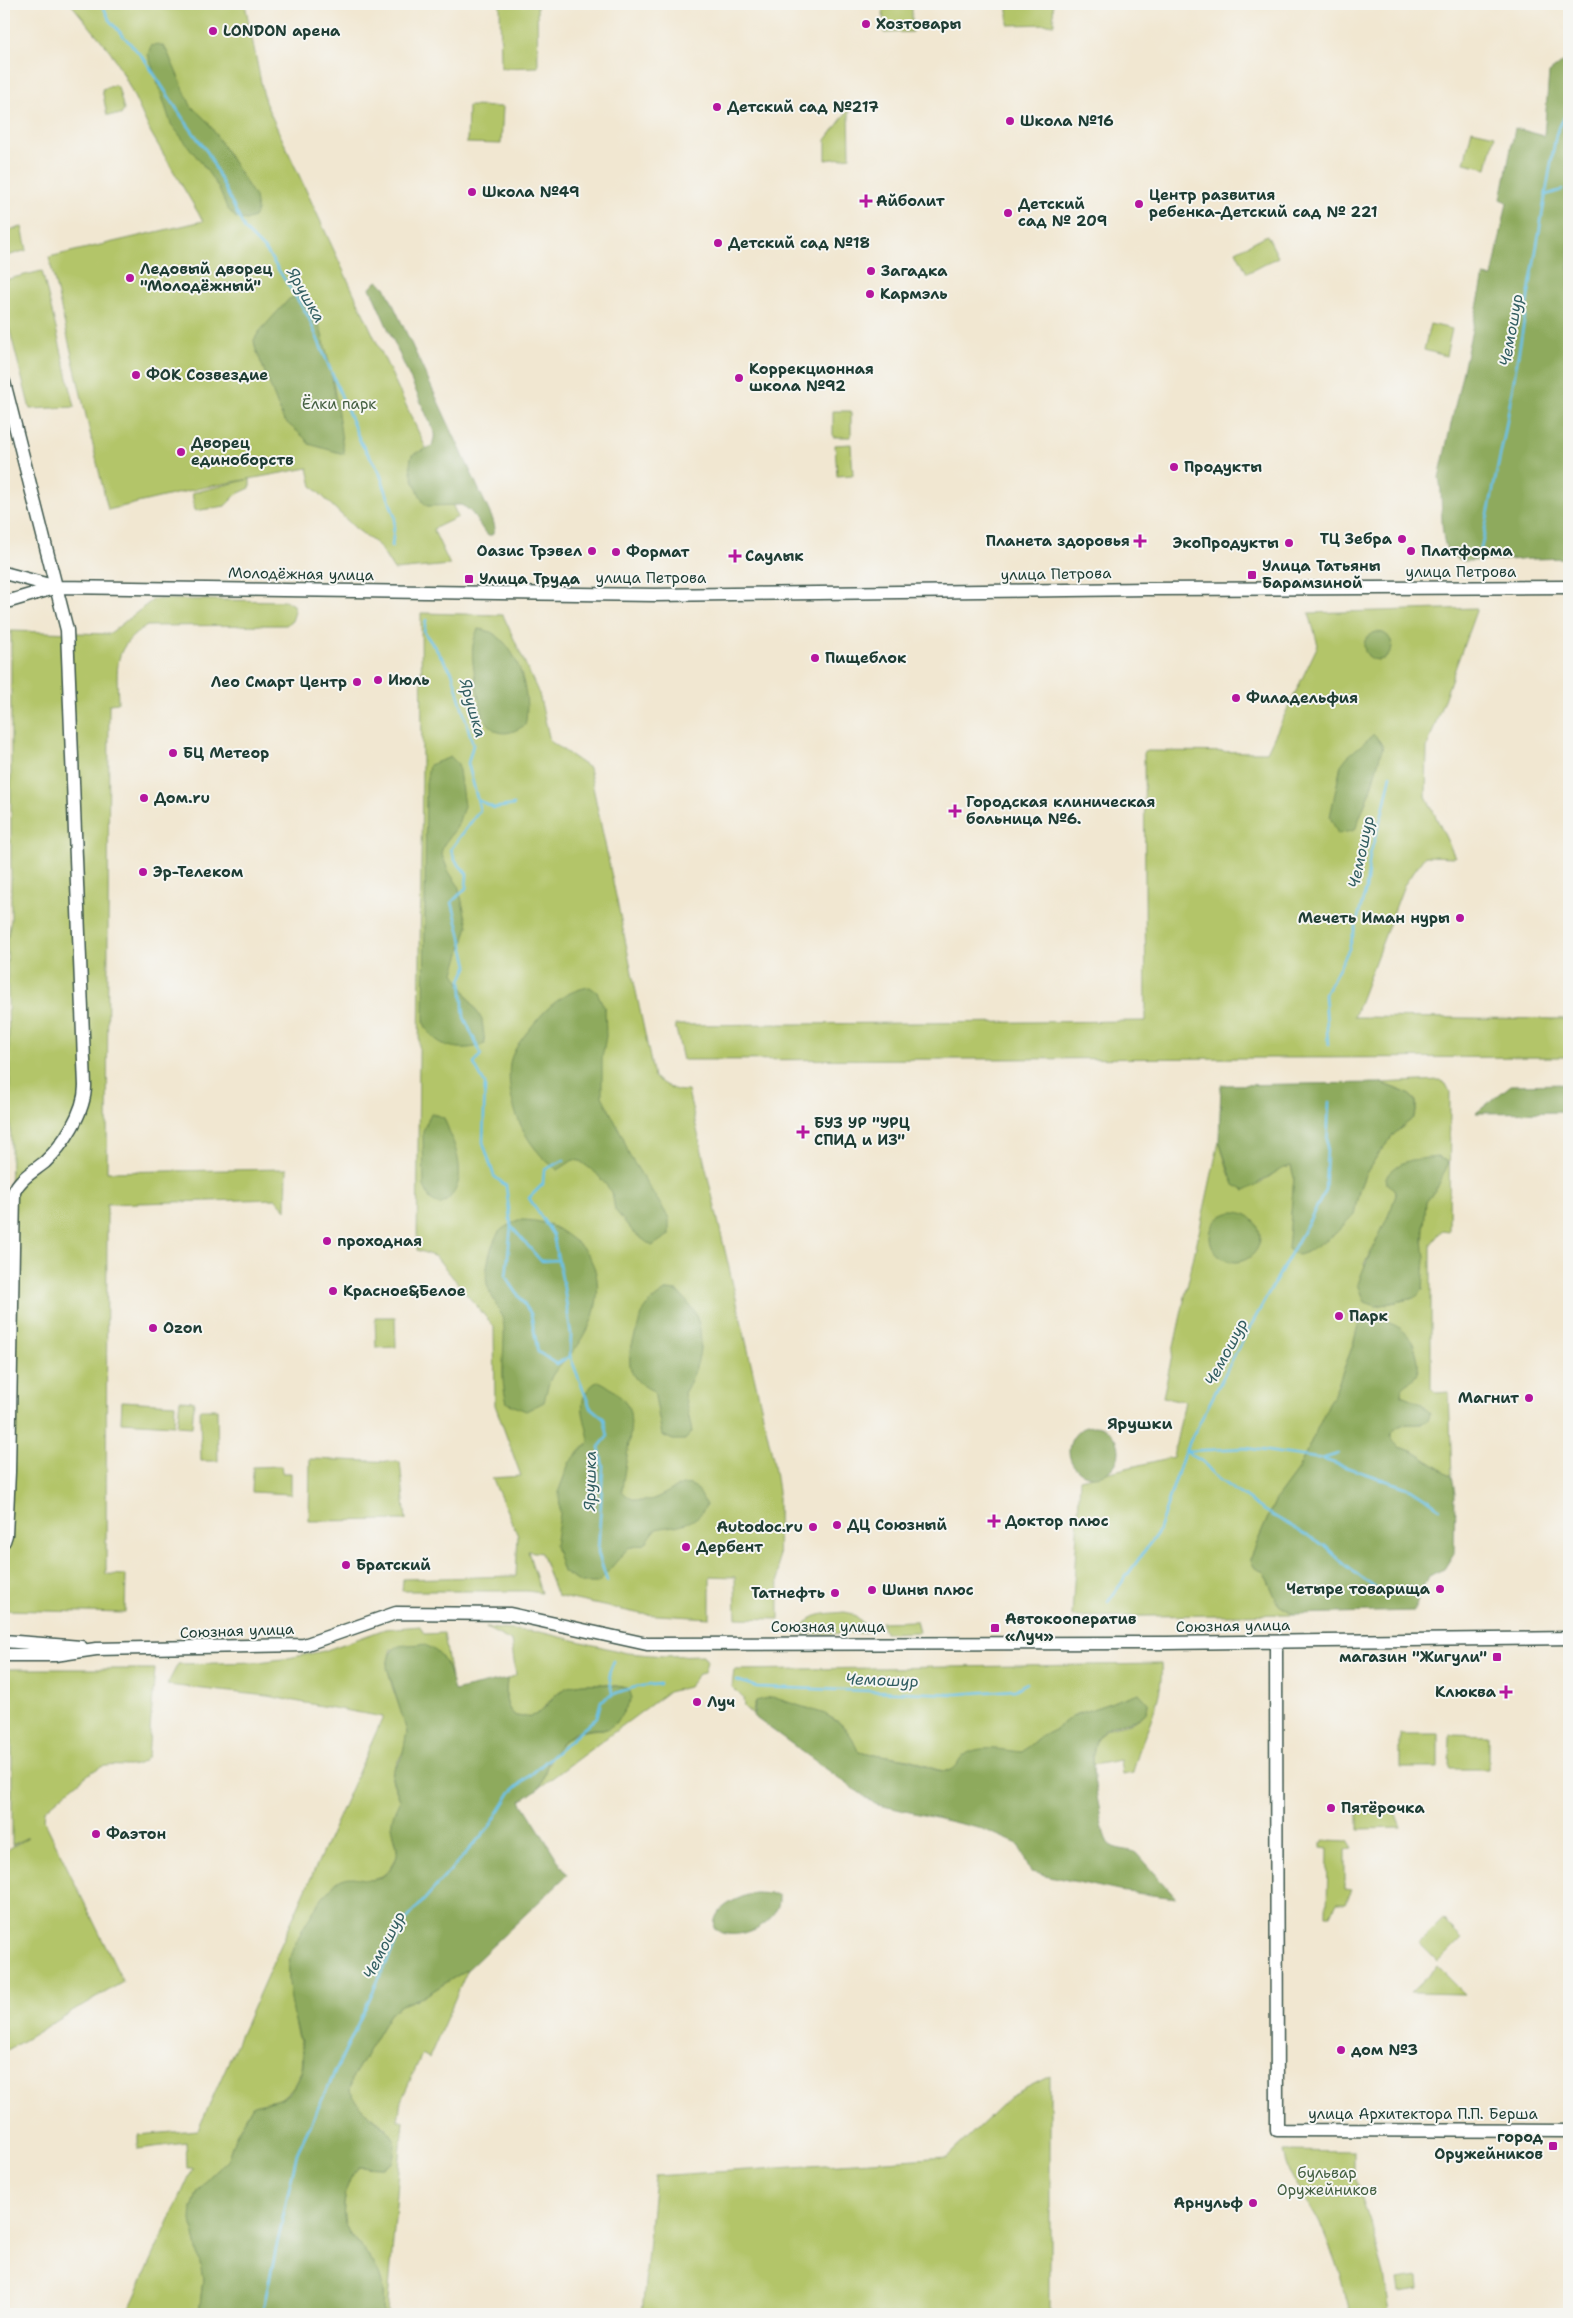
<svg xmlns="http://www.w3.org/2000/svg" width="1573" height="2318" font-family="'Shantell Sans',sans-serif">
  <rect width="100%" height="100%" fill="#f6f6f2"/>
  <filter id="ink" filterUnits="userSpaceOnUse"><feTurbulence type="fractalNoise" baseFrequency=".02" numOctaves="2"/><feDisplacementMap in="SourceGraphic" scale="10" xChannelSelector="R" yChannelSelector="G"/><feConvolveMatrix kernelMatrix="1 2 1 2 8 2 1 2 1" color-interpolation-filters="sRGB"/></filter>
  <filter id="wash" filterUnits="userSpaceOnUse"><feTurbulence type="fractalNoise" baseFrequency=".0096" numOctaves="4" result="noise"/><feDisplacementMap in="SourceGraphic" scale="20" xChannelSelector="R" yChannelSelector="G"/><feGaussianBlur stdDeviation="1.12" result="paint"/><feColorMatrix in="noise" values="0 0 0 0 0 0 0 0 0 0 0 0 0 0 0 0 0 1.4 0 .05"/><feComposite in="paint" operator="in"/></filter>
  <g filter="url(#wash)">
    <rect width="100%" height="100%" fill="#f1e7d1"/>
    <!-- green -->
    <path fill="#b3c569" stroke="#69814e" fill-rule="evenodd" d="M71,4H245L265,102L458,517L433,529L450,565L394,570L378,545L355,528L312,486L308,468L201,488L108,510L49,257L203,221L151,133L124,75L110,51Z
      M500,4H537L538,67L501,68Z
      M1008,4H1053L1054,24L1008,25Z
      M912,6V32L884,33L883,7Z
      M115,85L118,87L124,110L121,115H107L102,89Z
      M468,106L503,107L501,144L467,143Z
      M849,109L850,157L826,160V140Z
      M1472,130L1495,135L1487,168L1464,163Z
      M22,227L27,250L4,257V231Z
      M1267,235L1278,257L1247,273L1236,251Z
      M42,271L75,407L30,409L4,308V280Z
      M1430,324L1452,329L1446,356L1424,350Z
      M833,411H851V437H833Z
      M851,444L853,475L837,476L835,445Z
      M250,479V488L237,494L225,506L195,511L192,493Z
      M154,599L286,601L293,605L295,612L292,621L286,625L147,626C112,647 117,667 118,703L109,704L107,1172L287,1169L286,1210L276,1199L107,1204L106,1574L126,1575L125,1613L4,1610V1479L11,1152L7,942L11,919V631L109,634Z
      M1477,608L1427,747L1426,796L1455,857L1425,856L1404,885L1354,1017L1569,1019V1057L683,1060L675,1025L1146,1021L1144,751L1267,752L1318,645L1309,613Z
      M421,613L503,615L539,694L550,741L589,768L654,1077C664,1085 675,1092 688,1091L773,1458L778,1491L779,1619L736,1618L735,1577L710,1576V1618L641,1614L557,1596L541,1553L528,1551L541,1593L527,1591H402L403,1579L516,1576L518,1536L492,1478L521,1476L495,1405L494,1327L436,1257L417,1250L422,767Z
      M1440,1080L1446,1084L1450,1092L1449,1231L1442,1230L1431,1244V1388L1436,1393L1449,1392L1452,1476L1414,1452L1399,1447L1393,1441L1390,1435C1399,1422 1407,1424 1422,1424L1412,1400L1401,1395C1401,1374 1425,1386 1415,1349L1359,1322L1353,1345L1333,1397L1329,1403L1299,1468L1276,1499L1250,1559L1255,1568L1264,1572L1279,1605L1294,1614L1072,1617L1080,1479L1173,1457L1185,1401L1163,1397L1219,1141L1230,1176L1261,1183L1281,1168L1291,1166L1294,1177L1290,1229L1354,1214L1359,1190L1365,1175L1377,1156L1394,1134L1413,1118L1416,1112V1101L1409,1094L1381,1083ZM1438,1186L1426,1202L1424,1215L1423,1290L1405,1300L1376,1306L1364,1264L1388,1221L1396,1195L1394,1189Z
      M375,1317H395L396,1347L376,1348Z
      M180,1400L194,1401L192,1427L177,1426Z
      M122,1401L175,1404L174,1425L121,1422Z
      M200,1409H217L218,1461H201Z
      M310,1459L400,1462L406,1520L309,1521Z
      M281,1466L282,1473H291V1494L252,1492L253,1467Z
      M844,1612C856,1613 865,1622 865,1633L803,1634C803,1612 829,1614 844,1612Z
      M916,1621L919,1632L885,1633L881,1622Z
      M420,1626L424,1634L444,1633L451,1678L446,1663L391,1649C381,1676 402,1704 407,1731C410,1751 390,1766 392,1779C393,1785 398,1794 400,1800L392,1824L398,1855C387,1876 378,1884 354,1878L321,1900L290,1957L289,1973L296,2027L303,2052L302,2069L293,2088L280,2099L253,2105L235,2137L227,2161L211,2175L198,2191L192,2208L203,2279L199,2314H127L193,2168H187L186,2143L138,2149V2135L198,2130L383,1717L267,1696L167,1685L178,1664L258,1662L283,1659L324,1651L385,1629Z
      M486,1628L540,1632L627,1653L664,1656L703,1655L707,1661L704,1673L699,1674L688,1687L668,1692L540,1787C552,1748 562,1729 607,1729L629,1689C609,1683 579,1680 560,1691C542,1703 544,1721 516,1716C503,1707 506,1693 507,1679L516,1675L511,1641Z
      M1161,1664C1165,1703 1140,1736 1133,1773L1122,1775L1120,1760L1093,1765C1092,1710 1128,1737 1147,1711L1148,1703L1139,1694L1072,1716L1056,1729L1038,1738L1022,1752L960,1760L955,1769C937,1775 926,1763 909,1759C892,1756 875,1755 858,1751C852,1742 850,1732 842,1725C824,1708 781,1706 756,1701L752,1714L744,1707L743,1698L732,1687L734,1670Z
      M4,1669H155L148,1756C136,1773 118,1762 101,1767C88,1772 57,1800 45,1810L44,1820L123,1982L4,2052V1852L28,1837L12,1845V1740L4,1732Z
      M1400,1734H1438V1768H1400Z
      M1450,1734L1488,1735V1769H1449Z
      M1358,1808H1393L1401,1828L1358,1829Z
      M1325,1840L1348,1841L1353,1849L1345,1850V1889L1352,1890L1346,1902H1337L1331,1915H1327L1328,1849L1321,1848V1843Z
      M1443,1919L1462,1938L1438,1962L1419,1943Z
      M1438,1967L1465,1994L1411,1993Z
      M468,1969L429,2058L422,2054L401,2101L398,2120L403,2121L387,2314H383C384,2300 384,2285 378,2272C364,2240 337,2239 345,2198C347,2185 350,2176 359,2167L384,2168L387,2128L361,2108L350,2091L352,2078L390,2014L401,2005L423,1997Z
      M1050,2076V2314H642L655,2176L947,2157L1012,2095Z
      M1283,2151L1354,2152V2176L1372,2227L1384,2274L1390,2314H1350C1345,2287 1329,2240 1316,2216C1303,2192 1287,2179 1283,2151Z
      M1418,2277L1419,2289L1399,2292L1397,2280Z"/>
    <!-- forest -->
    <path fill="#8eaa5d" stroke="#567448" d="M158,44L163,46L167,51L191,106L208,122L255,197L257,211L254,217L246,220L236,218L227,208L218,187L203,165L171,124L148,54L151,46Z
      M1564,61H1569V558L1464,561C1459,559 1454,557 1450,554C1438,542 1444,496 1439,478L1484,276L1492,277L1507,202L1501,199L1515,128L1544,136L1549,73Z
      M377,281L385,287L493,520L495,528L492,535H487C478,525 475,511 461,505L427,506L423,502C417,488 406,470 412,455L432,446L435,434L370,288Z
      M300,295L306,296L311,302C331,353 336,401 344,454L309,444C302,433 291,428 283,419L255,347L254,340L259,332L289,299Z
      M478,629C515,630 533,695 525,725C488,750 480,710 476,682C473,663 469,648 478,629Z
      M1364 646a14 14 0 1 1 28 0a14 14 0 1 1-28 0Z
      M1374,734L1383,746L1370,791L1355,830L1338,834L1330,817L1341,765L1347,757Z
      M451,757L458,764L464,806L457,827L444,844L441,853L449,872L458,885L468,926L454,973L482,1020L485,1044C461,1053 434,1048 424,1023L426,783L429,765Z
      M590,987L597,992L605,1009L606,1036L602,1058V1096L623,1137L629,1155L669,1218V1235L652,1246L634,1233L615,1210L612,1192L596,1173L580,1161L573,1160L558,1170C525,1148 505,1102 510,1063C512,1049 530,1028 539,1018C551,1003 571,989 590,987Z
      M1381,1083L1409,1094L1416,1102V1112L1413,1118L1394,1134L1377,1156L1365,1175L1359,1190L1354,1214L1335,1234L1307,1252L1298,1255L1288,1249L1294,1177L1291,1166C1274,1170 1260,1184 1245,1191L1234,1185L1219,1141L1221,1085Z
      M1569,1084V1112L1476,1113L1511,1085Z
      M431,1113L444,1118C455,1146 474,1186 440,1205L430,1199L424,1186L423,1131Z
      M1437,1157L1449,1162L1438,1186L1426,1202L1423,1240L1425,1258L1423,1290L1415,1298L1405,1300L1376,1306L1365,1302L1358,1284C1368,1253 1386,1226 1396,1195L1394,1189L1387,1184L1386,1177C1401,1158 1414,1160 1437,1157Z
      M1210 1237a25 25 0 1 1 50 0a25 25 0 1 1-50 0Z
      M518,1220C546,1220 555,1226 577,1243C608,1268 600,1315 579,1344C571,1355 559,1364 552,1376C548,1383 546,1394 544,1402L526,1411L507,1403C499,1376 505,1354 504,1327C503,1311 491,1299 487,1284C484,1272 491,1242 499,1232C503,1227 512,1224 518,1220Z
      M667,1290L677,1291C683,1298 691,1305 695,1313C707,1338 698,1371 684,1393L692,1432L685,1440H673L662,1435L654,1391C623,1379 627,1356 637,1330C639,1323 641,1314 646,1308C651,1300 659,1295 667,1290Z
      M1370,1319C1392,1321 1410,1329 1416,1352C1418,1359 1420,1368 1416,1375C1411,1384 1401,1382 1401,1395L1421,1403L1430,1413L1428,1420C1413,1430 1402,1416 1391,1435L1393,1441L1399,1447L1414,1452L1452,1476L1455,1494L1454,1553L1444,1569L1428,1576L1420,1593L1414,1611L1294,1614L1279,1605L1264,1572L1255,1568L1250,1559L1276,1499L1299,1468L1329,1403L1333,1397L1353,1345L1359,1322Z
      M598,1381C608,1384 625,1399 629,1409C635,1425 623,1472 622,1491C648,1520 676,1476 693,1486C699,1489 703,1499 706,1505C697,1526 676,1525 656,1529L645,1544L628,1548L598,1583H581L563,1572L555,1546L560,1514L559,1490L569,1463L589,1442C587,1418 571,1398 598,1381Z
      M1069 1451a25 25 0 1 1 50 0a25 25 0 1 1-50 0Z
      M421,1644C445,1650 449,1670 454,1691L507,1679C506,1693 503,1707 516,1716C546,1721 544,1700 564,1689C581,1680 611,1684 629,1689L632,1698L617,1722L607,1729H593L574,1733L561,1743L548,1762L540,1787L521,1801L567,1875L468,1969L423,1997L401,2005L390,2014L352,2078L350,2091C353,2096 357,2103 361,2107C380,2128 403,2129 392,2163L384,2168L359,2167C350,2176 347,2185 345,2198C337,2239 364,2240 378,2272C384,2285 384,2300 383,2314H199L203,2279L191,2220L192,2208L198,2191L211,2175L227,2161L235,2137L253,2105C261,2103 271,2102 279,2099C296,2093 306,2068 303,2051C302,2044 299,2036 297,2029C292,2012 286,1974 290,1957C294,1941 326,1885 342,1879C361,1871 374,1893 393,1865C402,1851 394,1840 392,1825C391,1817 397,1807 400,1800L392,1779L393,1771L402,1757L407,1732L387,1667C390,1642 400,1646 421,1644Z
      M1139,1693L1148,1703L1147,1711C1137,1724 1123,1721 1109,1727C1083,1738 1095,1785 1099,1806C1101,1818 1102,1832 1108,1843C1115,1851 1127,1848 1136,1853L1176,1898L1119,1891L1031,1872L1018,1844L983,1829L875,1804L753,1716L756,1701L772,1697L825,1714L841,1724L851,1736L858,1751C875,1755 893,1756 911,1760C923,1763 933,1772 947,1771C958,1770 958,1759 966,1754C982,1744 1005,1751 1022,1752L1038,1738L1056,1729L1072,1716Z
      M755,1893L775,1894L779,1896C782,1923 736,1945 715,1929C710,1908 739,1897 755,1893Z"/>
    <g fill="none" stroke-linecap="round" stroke-linejoin="round">
      <!-- stream -->
      <path stroke="#6bc3e9" stroke-width="2.5" d="M102,4L110,21L145,60L182,117L208,153L245,230L267,252L308,316L361,443L379,471L395,517L392,546
        M1546,195L1562,190
        M1479,558L1505,432L1556,134L1569,107
        M426,620L424,632L452,672L473,745L468,763L480,810L451,849L455,860L467,874L466,888L452,902L468,965L461,980L464,1017L481,1054L474,1064L485,1084L483,1142L494,1176L506,1186L511,1226L506,1277L531,1314L538,1352L557,1364L570,1356L590,1407L604,1419L608,1436L599,1447L603,1466L598,1553L607,1581
        M478,800L494,808L514,805
        M1328,1045L1325,994L1349,949L1366,889L1370,854L1382,815L1391,775
        M564,1160L544,1170L543,1184L529,1198L553,1235L564,1288L571,1334L570,1356
        M511,1226L541,1261L558,1260
        M1185,1451L1203,1462L1218,1479L1262,1509L1325,1546L1346,1566L1379,1591
        M1186,1451L1246,1448L1322,1459L1338,1454
        M1322,1459L1411,1489L1440,1508
        M1108,1602L1158,1532L1185,1451L1234,1356L1325,1192L1329,1102
        M736,1680L757,1687L957,1694L1015,1690L1027,1683
        M612,1693L609,1673L614,1661
        M262,2314L297,2153L407,1919L490,1826L511,1792L597,1717L601,1701C619,1689 639,1686 660,1684"/>
    </g>
  </g>
  <g filter="url(#ink)">
    <g fill="none" stroke-linecap="round" stroke-linejoin="round">
      <defs>
        <path id="secondary" d="M4,382L67,630L85,1086C85,1112 63,1145 45,1162C34,1171 19,1179 14,1192L9,1472L6,1535L4,1541
          M4,573L57,587L655,595L1148,589L1569,587
          M4,601H10L57,587
          M4,1641L81,1647
          M1276,1642L1277,2130L1569,2131
          M4,1655H55L96,1649L304,1645L396,1613L510,1614L647,1644L1167,1643L1569,1638"/>
      </defs>
      <!-- secondary casing -->
      <use href="#secondary" stroke="#3e564c" stroke-width="15"/>
      <!-- secondary -->
      <use href="#secondary" stroke="#fff" stroke-width="12"/>
    </g>
  </g>
  <!-- markers -->
  <g fill="#b5179e" stroke="#f6f6f2" stroke-width="2">
    <circle cx="866" cy="24" r="5"/>
    <circle cx="213" cy="31" r="5"/>
    <circle cx="717" cy="107" r="5"/>
    <circle cx="1010" cy="121" r="5"/>
    <circle cx="472" cy="192" r="5"/>
    <path d="M863.5 193.5h5v5h5v5h-5v5h-5v-5h-5v-5h5z"/>
    <circle cx="1139" cy="204" r="5"/>
    <circle cx="1008" cy="213" r="5"/>
    <circle cx="718" cy="243" r="5"/>
    <circle cx="871" cy="271" r="5"/>
    <circle cx="130" cy="278" r="5"/>
    <circle cx="870" cy="294" r="5"/>
    <circle cx="136" cy="375" r="5"/>
    <circle cx="739" cy="378" r="5"/>
    <circle cx="181" cy="452" r="5"/>
    <circle cx="1174" cy="467" r="5"/>
    <circle cx="1402" cy="539" r="5"/>
    <path d="M1137.5 533.5h5v5h5v5h-5v5h-5v-5h-5v-5h5z"/>
    <circle cx="1289" cy="543" r="5"/>
    <circle cx="592" cy="551" r="5"/>
    <circle cx="1411" cy="551" r="5"/>
    <circle cx="616" cy="552" r="5"/>
    <path d="M732.5 548.5h5v5h5v5h-5v5h-5v-5h-5v-5h5z"/>
    <rect x="1247" y="570" width="10" height="10" rx="2.5"/>
    <rect x="464" y="574" width="10" height="10" rx="2.5"/>
    <circle cx="815" cy="658" r="5"/>
    <circle cx="378" cy="680" r="5"/>
    <circle cx="357" cy="682" r="5"/>
    <circle cx="1236" cy="698" r="5"/>
    <circle cx="173" cy="753" r="5"/>
    <circle cx="144" cy="798" r="5"/>
    <path d="M952.5 803.5h5v5h5v5h-5v5h-5v-5h-5v-5h5z"/>
    <circle cx="143" cy="872" r="5"/>
    <circle cx="1460" cy="918" r="5"/>
    <path d="M800.5 1124.5h5v5h5v5h-5v5h-5v-5h-5v-5h5z"/>
    <circle cx="327" cy="1241" r="5"/>
    <circle cx="333" cy="1291" r="5"/>
    <circle cx="1339" cy="1316" r="5"/>
    <circle cx="153" cy="1328" r="5"/>
    <circle cx="1529" cy="1398" r="5"/>
    <path d="M991.5 1513.5h5v5h5v5h-5v5h-5v-5h-5v-5h5z"/>
    <circle cx="837" cy="1525" r="5"/>
    <circle cx="813" cy="1527" r="5"/>
    <circle cx="686" cy="1547" r="5"/>
    <circle cx="346" cy="1565" r="5"/>
    <circle cx="1440" cy="1589" r="5"/>
    <circle cx="872" cy="1590" r="5"/>
    <circle cx="835" cy="1593" r="5"/>
    <rect x="990" y="1623" width="10" height="10" rx="2.5"/>
    <rect x="1492" y="1652" width="10" height="10" rx="2.5"/>
    <path d="M1503.5 1684.5h5v5h5v5h-5v5h-5v-5h-5v-5h5z"/>
    <circle cx="697" cy="1702" r="5"/>
    <circle cx="1331" cy="1808" r="5"/>
    <circle cx="96" cy="1834" r="5"/>
    <circle cx="1341" cy="2050" r="5"/>
    <rect x="1548" y="2141" width="10" height="10" rx="2.5"/>
    <circle cx="1253" cy="2203" r="5"/>
  </g>
  <g text-anchor="middle" dominant-baseline="central" stroke-width="4" stroke-linejoin="round" paint-order="stroke">
    <!-- poi labels -->
    <g font-size="15" font-weight="bold" fill="#1f3d34" stroke="#f6f6f2" text-anchor="start">
      <text x="876" y="24">Хозтовары</text>
      <text x="223" y="31">LONDON арена</text>
      <text x="727" y="107">Детский сад №217</text>
      <text x="1020" y="121">Школа №16</text>
      <text x="482" y="192">Школа №49</text>
      <text x="1149" y="195">Центр развития<tspan x="1149" dy="17">ребенка-Детский сад № 221</tspan></text>
      <text x="876" y="201">Айболит</text>
      <text x="1018" y="204">Детский<tspan x="1018" dy="17">сад № 209</tspan></text>
      <text x="728" y="243">Детский сад №18</text>
      <text x="140" y="269">Ледовый дворец<tspan x="140" dy="17">"Молодёжный"</tspan></text>
      <text x="881" y="271">Загадка</text>
      <text x="880" y="294">Кармэль</text>
      <text x="749" y="369">Коррекционная<tspan x="749" dy="17">школа №92</tspan></text>
      <text x="146" y="375">ФОК Созвездие</text>
      <text x="191" y="443">Дворец<tspan x="191" dy="17">единоборств</tspan></text>
      <text x="1184" y="467">Продукты</text>
      <text x="1392" y="539" text-anchor="end">ТЦ Зебра</text>
      <text x="1130" y="541" text-anchor="end">Планета здоровья</text>
      <text x="1279" y="543" text-anchor="end">ЭкоПродукты</text>
      <text x="582" y="551" text-anchor="end">Оазис Трэвел</text>
      <text x="1421" y="551">Платформа</text>
      <text x="626" y="552">Формат</text>
      <text x="745" y="556">Саулык</text>
      <text x="1262" y="566">Улица Татьяны<tspan x="1262" dy="17">Барамзиной</tspan></text>
      <text x="479" y="579">Улица Труда</text>
      <text x="825" y="658">Пищеблок</text>
      <text x="388" y="680">Июль</text>
      <text x="347" y="682" text-anchor="end">Лео Смарт Центр</text>
      <text x="1246" y="698">Филадельфия</text>
      <text x="183" y="753">БЦ Метеор</text>
      <text x="154" y="798">Дом.ru</text>
      <text x="966" y="802">Городская клиническая<tspan x="966" dy="17">больница №6.</tspan></text>
      <text x="153" y="872">Эр-Телеком</text>
      <text x="1450" y="918" text-anchor="end">Мечеть Иман нуры</text>
      <text x="814" y="1123">БУЗ УР "УРЦ<tspan x="814" dy="17">СПИД и ИЗ"</tspan></text>
      <text x="337" y="1241">проходная</text>
      <text x="343" y="1291">Красное&amp;Белое</text>
      <text x="1349" y="1316">Парк</text>
      <text x="163" y="1328">Ozon</text>
      <text x="1519" y="1398" text-anchor="end">Магнит</text>
      <text x="1005" y="1521">Доктор плюс</text>
      <text x="847" y="1525">ДЦ Союзный</text>
      <text x="803" y="1527" text-anchor="end">Autodoc.ru</text>
      <text x="696" y="1547">Дербент</text>
      <text x="356" y="1565">Братский</text>
      <text x="1430" y="1589" text-anchor="end">Четыре товарища</text>
      <text x="882" y="1590">Шины плюс</text>
      <text x="825" y="1593" text-anchor="end">Татнефть</text>
      <text x="1005" y="1619">Автокооператив<tspan x="1005" dy="17">«Луч»</tspan></text>
      <text x="1487" y="1657" text-anchor="end">магазин "Жигули"</text>
      <text x="1496" y="1692" text-anchor="end">Клюква</text>
      <text x="707" y="1702">Луч</text>
      <text x="1341" y="1808">Пятёрочка</text>
      <text x="106" y="1834">Фаэтон</text>
      <text x="1351" y="2050">дом №3</text>
      <text x="1543" y="2137" text-anchor="end">город<tspan x="1543" dy="17">Оружейников</tspan></text>
      <text x="1243" y="2203" text-anchor="end">Арнульф</text>
    </g>
    <!-- park labels -->
    <g font-size="15" fill="#445f41" stroke="#f6f6f2">
      <text x="339" y="404">Ёлки парк</text>
      <text x="1327" y="2173">бульвар<tspan x="1327" dy="17">Оружейников</tspan></text>
    </g>
    <!-- street labels -->
    <g font-size="15" fill="#1f3d34" stroke="#f6f6f2">
      <text x="1461" y="572">улица Петрова</text>
      <text transform="translate(301 574) rotate(1)">Молодёжная улица</text>
      <text transform="translate(1056 574) rotate(-1)">улица Петрова</text>
      <text x="651" y="578">улица Петрова</text>
      <text transform="translate(1233 1626) rotate(-1)">Союзная улица</text>
      <text x="828" y="1627">Союзная улица</text>
      <text transform="translate(237 1631) rotate(-2)">Союзная улица</text>
      <text x="1423" y="2114">улица Архитектора П.П. Берша</text>
    </g>
    <!-- water labels -->
    <g font-size="16" font-style="italic" fill="#325e61" stroke="#f6f6f2">
      <text transform="translate(306 295) rotate(60)">Ярушка</text>
      <text transform="translate(1511 330) rotate(-80)">Чемошур</text>
      <text transform="translate(473 708) rotate(74)">Ярушка</text>
      <text transform="translate(1361 852) rotate(-78)">Чемошур</text>
      <text transform="translate(1226 1352) rotate(-62)">Чемошур</text>
      <text transform="translate(590 1481) rotate(-89)">Ярушка</text>
      <text transform="translate(882 1680) rotate(2)">Чемошур</text>
      <text transform="translate(384 1945) rotate(-63)">Чемошур</text>
    </g>
    <!-- neighbourhood labels -->
    <g font-size="16" font-weight="bold" fill="#1f3d34" stroke="#f6f6f2">
      <text x="1140" y="1423">Ярушки</text>
    </g>
  </g>
  <!-- margin -->
  <rect width="1573" height="2318" fill="none" stroke="#f6f6f2" stroke-width="20"/>
</svg>
